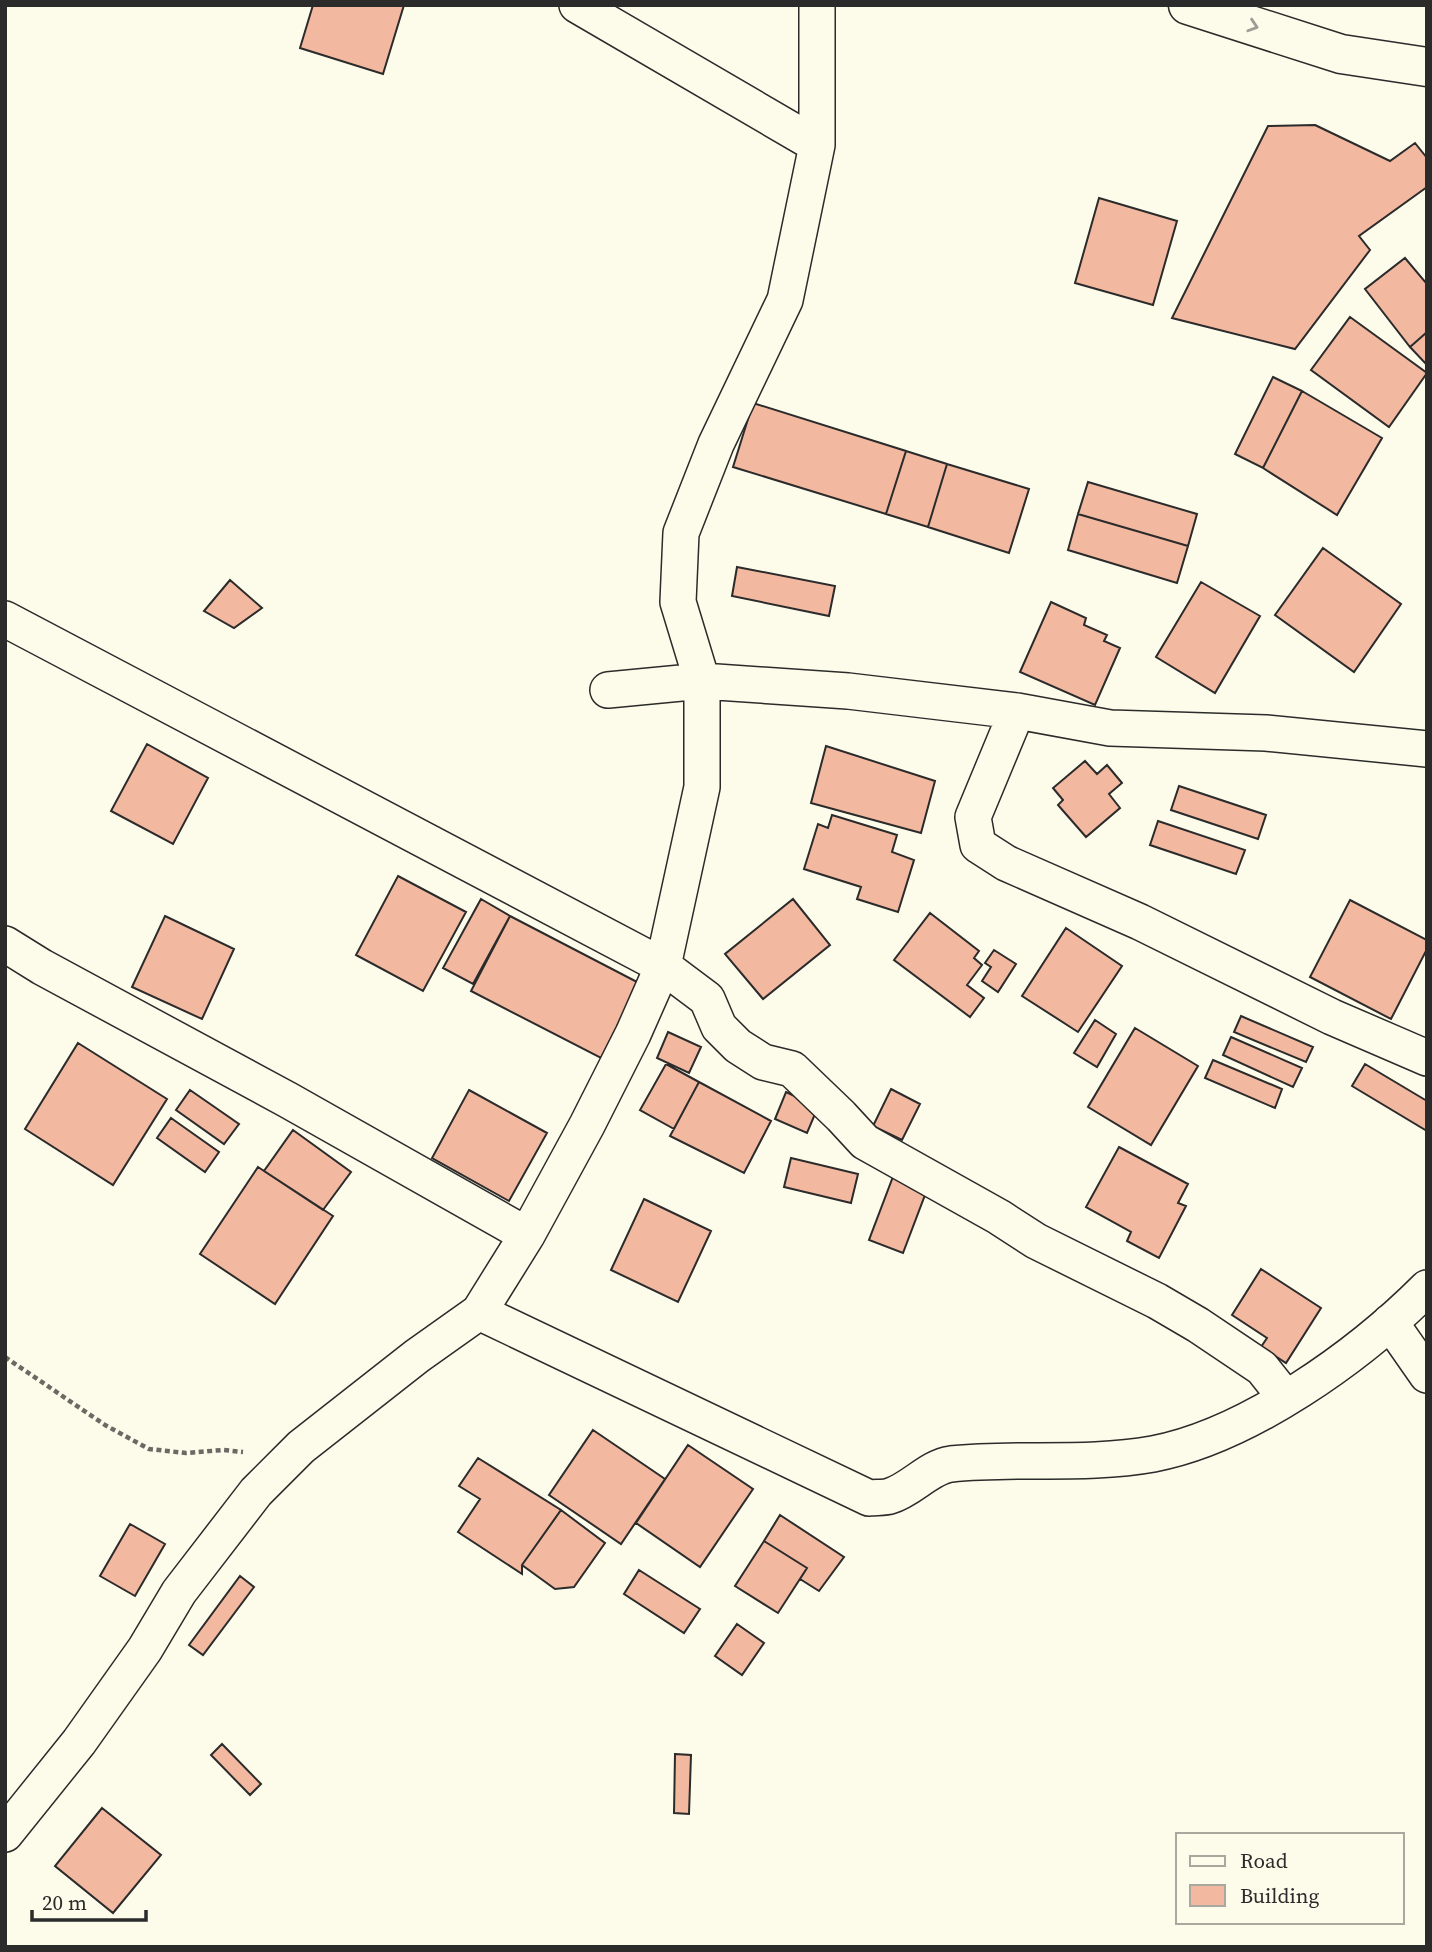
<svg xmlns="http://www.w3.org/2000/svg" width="1432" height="1952" font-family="'Source Serif 4',serif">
  <rect width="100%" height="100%" fill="#fdfbea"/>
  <!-- building -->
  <path fill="#f2b8a0" stroke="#2b2b2b" stroke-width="2" d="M313,5H404L383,74L300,48Z
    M1315,125L1390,161L1415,143L1427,158V187L1359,236L1370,250L1295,349L1172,318L1268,126Z
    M1099,198L1177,221L1153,305L1075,283Z
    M1405,258L1427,284V332L1410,347L1365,289Z
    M1350,317L1427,373L1389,427L1311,370Z
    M1427,332V365L1410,347Z
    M1273,377L1302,391L1263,468L1235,454Z
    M1302,391L1382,438L1337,515L1263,468Z
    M753,403L906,451L886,514L733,467Z
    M906,451L947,464L928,527L886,514Z
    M947,464L1029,489L1009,553L928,527Z
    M1088,482L1197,514L1188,546L1078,514Z
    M1078,514L1188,546L1177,583L1068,550Z
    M1323,548L1401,604L1354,672L1275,615Z
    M737,567L835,586L829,616L732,596Z
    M230,580L262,608L234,628L204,611Z
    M1201,582L1260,616L1215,693L1156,657Z
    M1051,602L1086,618L1084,625L1107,635L1104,641L1120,648L1095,705L1020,672Z
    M147,744L208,778L173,844L111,811Z
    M826,746L935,781L921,833L811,803Z
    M1085,761L1097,774L1107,765L1122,783L1109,794L1120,808L1086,837L1058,805L1063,800L1053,788Z
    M1179,786L1266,815L1258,839L1171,810Z
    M832,815L897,835L892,852L914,860L898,912L857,899L861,887L804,869L818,824L828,828Z
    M1158,821L1245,850L1236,874L1150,845Z
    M398,876L466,912L423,991L356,955Z
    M481,899L510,916L473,984L443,968Z
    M793,899L830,945L763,999L725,954Z
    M1350,900L1427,940V949L1391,1019L1310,977Z
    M930,913L979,951L974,958L982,965L967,985L984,998L970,1017L894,960Z
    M165,916L234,949L202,1019L132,987Z
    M510,916L639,983L601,1058L471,991Z
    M1066,928L1122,966L1078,1032L1022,996Z
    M994,950L1016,964L998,992L982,981L991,967L985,963Z
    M1241,1016L1313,1047L1306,1062L1234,1032Z
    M1095,1020L1116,1034L1097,1067L1074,1053Z
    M1135,1028L1198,1066L1151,1145L1088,1107Z
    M668,1032L701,1047L689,1073L657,1058Z
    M1231,1037L1302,1068L1293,1087L1223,1055Z
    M78,1043L167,1099L113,1185L25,1129Z
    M1213,1060L1282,1089L1275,1108L1205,1078Z
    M666,1064L699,1082L674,1129L640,1110Z
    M1365,1064L1427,1101V1131L1352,1086Z
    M699,1082L771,1121L744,1173L670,1136Z
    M891,1089L920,1104L902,1140L873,1126Z
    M190,1090L239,1124L224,1144L176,1110Z
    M469,1090L547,1133L509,1201L432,1158Z
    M786,1092L818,1107L807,1133L775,1119Z
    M171,1118L219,1152L205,1172L157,1138Z
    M293,1130L351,1172L323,1210L264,1171Z
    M1119,1147L1188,1184L1178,1203L1186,1206L1159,1258L1127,1241L1131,1232L1086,1207Z
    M791,1158L858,1174L851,1203L784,1187Z
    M258,1167L333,1216L275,1304L200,1254Z
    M894,1174L928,1187L903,1253L869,1240Z
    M644,1199L711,1231L678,1302L611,1270Z
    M1261,1269L1321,1308L1286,1363L1261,1347L1267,1338L1232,1315Z
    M593,1430L665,1479L621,1544L549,1495Z
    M688,1445L753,1489L700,1567L636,1523Z
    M478,1458L561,1510L522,1565V1574L458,1532L480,1499L459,1486Z
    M561,1510L605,1543L574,1587L555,1589L522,1565Z
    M780,1515L844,1557L819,1591L800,1579L807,1568L764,1541Z
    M130,1524L165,1544L135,1596L100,1576Z
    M764,1541L807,1568L778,1613L735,1586Z
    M639,1570L700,1609L684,1633L624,1594Z
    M240,1576L254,1587L203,1655L189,1645Z
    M737,1624L764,1643L742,1675L715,1656Z
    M222,1744L261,1784L250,1795L211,1755Z
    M675,1754L691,1755L689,1814L674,1813Z
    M102,1808L161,1855L113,1913L55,1866Z"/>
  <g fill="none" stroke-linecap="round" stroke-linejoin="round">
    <defs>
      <path id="minor" d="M577,5L817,145
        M5,619L663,966L707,999L719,1027L738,1046L763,1062L792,1069L841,1116L865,1142L999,1217L1036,1241L1157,1301L1198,1325L1262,1368L1285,1397
        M608,690L702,681L848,691L1017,711L1110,728L1266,733L1427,749
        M1017,711L973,817L978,845L1006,863L1140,922L1332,1017L1427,1058
        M5,944L42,967L288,1100L527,1235
        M479,1312L869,1498C876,1497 884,1498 890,1496C911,1490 929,1467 951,1464C1018,1457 1086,1466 1153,1454C1248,1436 1359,1356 1427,1288
        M1390,1322L1427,1375
        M5,1834L79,1742L145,1649L179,1592L256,1492L301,1447L417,1356L479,1312L527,1235L587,1125L633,1034L663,966L702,787V681L678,602L681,533L716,444L785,300L817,145V5"/>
      <path id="trunk" d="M1188,5L1341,54L1427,67"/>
    </defs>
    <!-- minor casing -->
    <use href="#minor" stroke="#2b2b2b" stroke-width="38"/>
    <!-- trunk casing -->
    <use href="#trunk" stroke="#2b2b2b" stroke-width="41"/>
    <!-- path -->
    <path stroke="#6a6964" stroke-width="4.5" stroke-dasharray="5 3.5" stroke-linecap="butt" d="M5,1357L105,1425L149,1449L186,1453L223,1450L243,1452"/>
    <!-- minor -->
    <use href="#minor" stroke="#fdfbea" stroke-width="35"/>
    <!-- trunk -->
    <use href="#trunk" stroke="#fdfbea" stroke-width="38"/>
  </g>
  <!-- one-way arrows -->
  <defs><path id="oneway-chevron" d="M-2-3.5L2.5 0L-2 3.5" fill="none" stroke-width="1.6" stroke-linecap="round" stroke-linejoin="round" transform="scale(1.75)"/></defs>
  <use stroke="#9e9d94" href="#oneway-chevron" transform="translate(1253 26) rotate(18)"/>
  <!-- border -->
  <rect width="1432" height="1952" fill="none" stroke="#2b2b2b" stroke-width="14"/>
  <!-- legend -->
  <rect x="1176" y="1833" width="228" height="91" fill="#fdfbea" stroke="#a9a89e" stroke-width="2"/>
  <rect x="1190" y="1856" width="35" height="10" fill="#fdfbea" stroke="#a9a89e" stroke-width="2"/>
  <text x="1240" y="1868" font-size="21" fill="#2b2b2b">Road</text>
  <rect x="1190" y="1885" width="35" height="21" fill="#f2b8a0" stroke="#a9a89e" stroke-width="2"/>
  <text x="1240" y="1903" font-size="21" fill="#2b2b2b">Building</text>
  <!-- scale -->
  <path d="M32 1910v10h114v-10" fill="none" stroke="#2b2b2b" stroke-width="3.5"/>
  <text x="42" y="1910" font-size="21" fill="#2b2b2b" stroke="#fdfbea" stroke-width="5" paint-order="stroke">20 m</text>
</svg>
